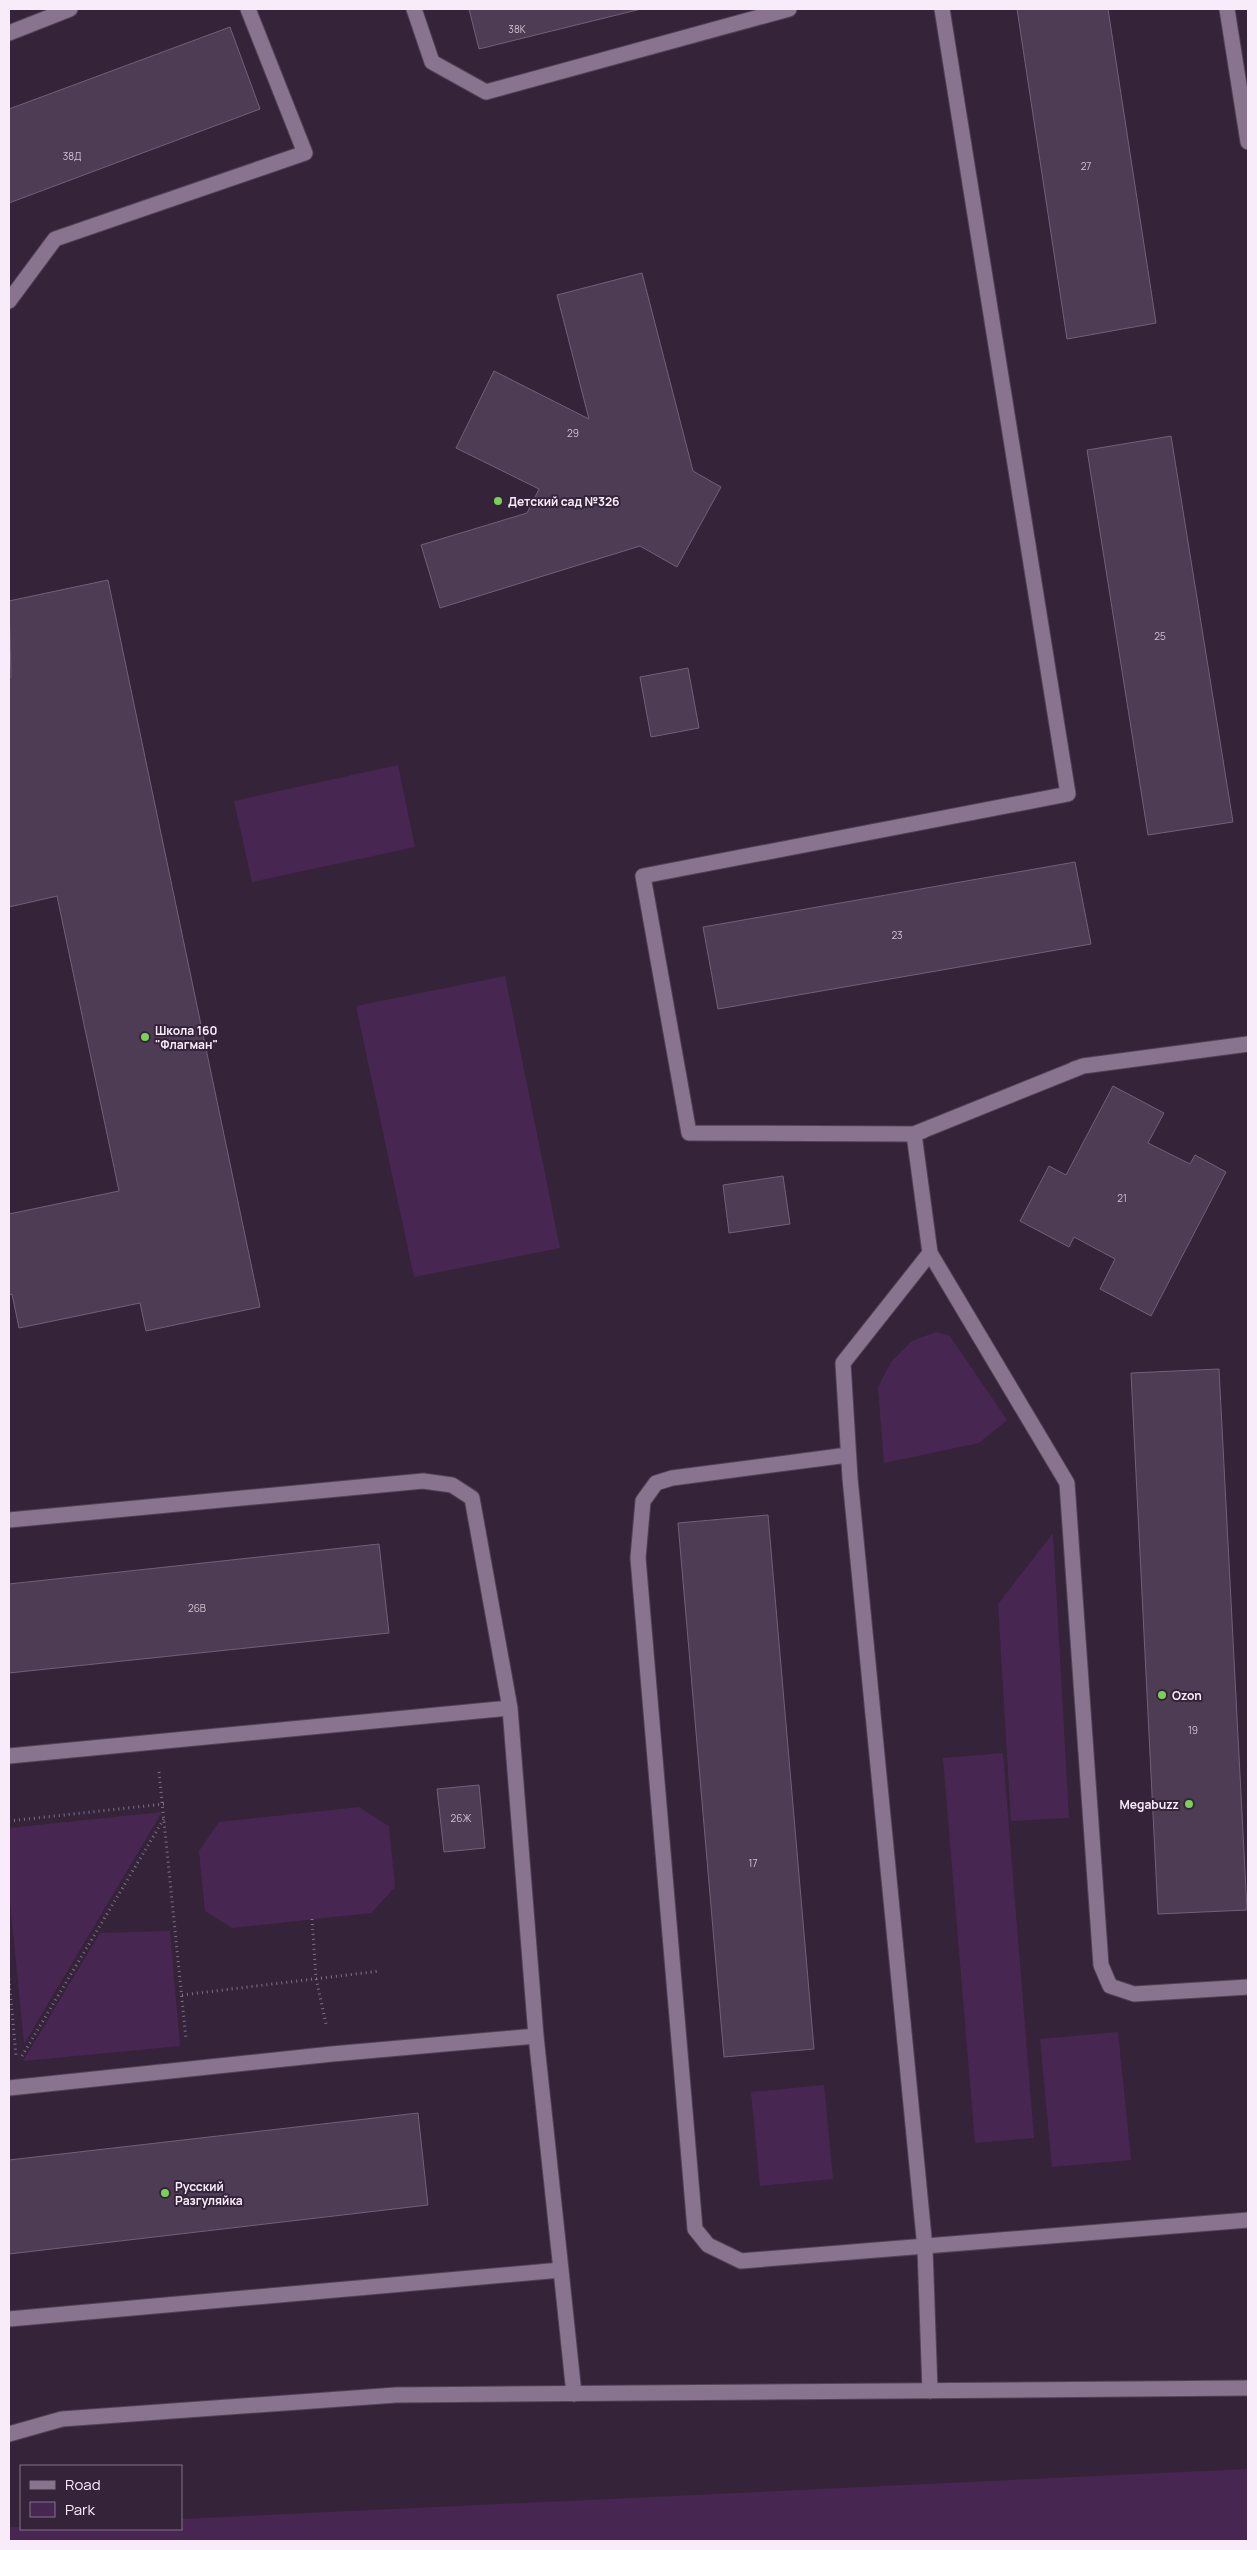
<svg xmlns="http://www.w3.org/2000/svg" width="1257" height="2550" font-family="Manrope,sans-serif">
  <rect width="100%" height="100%" fill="#35233a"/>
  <!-- green -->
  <path fill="#472751" d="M398,765L415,847L252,882L234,801Z
    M505,976L560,1248L414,1277L356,1006Z
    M936,1332L950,1336L1007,1420L979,1443L884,1463L878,1387L891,1362L912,1341Z
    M1053,1533L1069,1818L1011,1821L998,1604Z
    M1003,1753L1034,2138L975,2143L943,1758Z
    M359,1807L389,1826L395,1887L371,1913L232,1928L205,1911L199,1851L219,1822Z
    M162,1812L24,2044L9,1891V1828Z
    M170,1931L180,2046L23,2061L100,1933Z
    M1118,2032L1131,2160L1052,2167L1040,2039Z
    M824,2085L833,2179L760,2186L751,2092Z
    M1248,2469V2541H9V2527L181,2529V2519Z"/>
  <!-- building -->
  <path fill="#4e3c54" stroke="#735f79" d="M469,9H641L479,49Z
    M1017,9H1108L1156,323L1067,339Z
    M230,27L260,109L9,203V109Z
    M642,273L693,471L721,487L677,567L640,546L440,608L421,545L527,513L539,489L456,448L494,371L589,419L557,295Z
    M1171,436L1233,822L1148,835L1087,450Z
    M108,580L260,1307L146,1331L140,1303L19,1328L12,1294L9,1295V1214L119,1191L57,896L9,907V677H11L9,601Z
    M688,668L699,728L651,737L640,677Z
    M1075,862L1091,944L718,1009L703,927Z
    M1113,1086L1164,1113L1148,1143L1190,1164L1195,1155L1226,1172L1151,1316L1100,1289L1115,1259L1074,1237L1069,1247L1020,1221L1049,1166L1066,1175Z
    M783,1176L790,1224L729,1233L723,1185Z
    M1219,1369L1247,1910L1158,1914L1131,1373Z
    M768,1515L814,2049L724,2057L678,1523Z
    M379,1544L389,1633L9,1673V1584Z
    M479,1785L485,1848L444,1852L437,1789Z
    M418,2113L428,2205L9,2254V2160Z"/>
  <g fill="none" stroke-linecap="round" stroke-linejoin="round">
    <defs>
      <path id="lane" d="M414,9L432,62L486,92L789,9
        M942,9L1068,794L643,876L689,1133L914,1134L1083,1066
        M9,33L70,9
        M9,301L55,239L305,153L248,9
        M1074,1069L1083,1066L1248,1044
        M923,1131L914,1134L930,1253L1067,1483L1101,1965L1110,1986L1134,1994L1248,1987
        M929,1245L930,1253L843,1363L850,1478L925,2248L930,2391
        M848,1455L672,1478L656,1483L643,1501L638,1558L695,2229L708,2245L741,2261L1248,2220
        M9,1520L423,1481L452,1485L472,1498L510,1708L536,2036L561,2270L9,2319
        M9,1756L510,1708
        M9,2088L332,2054L536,2036
        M561,2270L574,2394"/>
      <path id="street" d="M1227,9L1248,142
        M9,2434L62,2419L396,2395L1248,2388"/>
    </defs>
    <!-- lane casing -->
    <use href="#lane" stroke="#514255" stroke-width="17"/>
    <!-- street casing -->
    <use href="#street" stroke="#514255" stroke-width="17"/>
    <!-- path -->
    <path stroke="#817185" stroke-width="3" stroke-dasharray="1 4" stroke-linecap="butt" d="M159,1772L186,2039
      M9,1821L164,1804
      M312,1919L316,1978L326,2024
      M9,1979L16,2056
      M182,1995L380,1971
      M22,2056L165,1817"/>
    <!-- lane -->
    <use href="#lane" stroke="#88748e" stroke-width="15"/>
    <!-- street -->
    <use href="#street" stroke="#88748e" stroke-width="15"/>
  </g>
  <!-- markers -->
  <g fill="#79d157" stroke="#35233a" stroke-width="2">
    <circle cx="498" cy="501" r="5"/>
    <circle cx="145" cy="1037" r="5"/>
    <circle cx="1162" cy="1695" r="5"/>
    <circle cx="1189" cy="1804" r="5"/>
    <circle cx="165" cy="2193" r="5"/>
  </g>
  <g text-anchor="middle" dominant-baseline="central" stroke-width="4" stroke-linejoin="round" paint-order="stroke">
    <!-- number labels -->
    <g font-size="10" fill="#cec0d1">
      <text x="517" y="29">38К</text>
      <text x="72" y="156">38Д</text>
      <text x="1086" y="166">27</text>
      <text x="573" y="433">29</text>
      <text x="1160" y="636">25</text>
      <text x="897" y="935">23</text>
      <text x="1122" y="1198">21</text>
      <text x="197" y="1608">26В</text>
      <text x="1193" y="1730">19</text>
      <text x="461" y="1818">26Ж</text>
      <text x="753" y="1863">17</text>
    </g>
    <!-- poi labels -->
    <g font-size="12" font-weight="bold" fill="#f8ecfb" stroke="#35233a" text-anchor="start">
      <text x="508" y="501">Детский сад №326</text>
      <text x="155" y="1030">Школа 160<tspan x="155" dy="14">"Флагман"</tspan></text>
      <text x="1172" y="1695">Ozon</text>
      <text x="1179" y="1804" text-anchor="end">Megabuzz</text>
      <text x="175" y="2186">Русский<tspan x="175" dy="14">Разгуляйка</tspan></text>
    </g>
  </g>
  <!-- border -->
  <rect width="1257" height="2550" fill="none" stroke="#f8ecfb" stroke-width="20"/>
  <!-- legend -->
  <rect x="20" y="2465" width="162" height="65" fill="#35233a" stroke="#837387"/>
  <rect x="30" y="2481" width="25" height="8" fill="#88748e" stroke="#837387"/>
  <text x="65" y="2490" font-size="15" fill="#f8ecfb">Road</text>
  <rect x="30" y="2502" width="25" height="15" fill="#472751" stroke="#837387"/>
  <text x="65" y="2515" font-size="15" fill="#f8ecfb">Park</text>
</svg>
